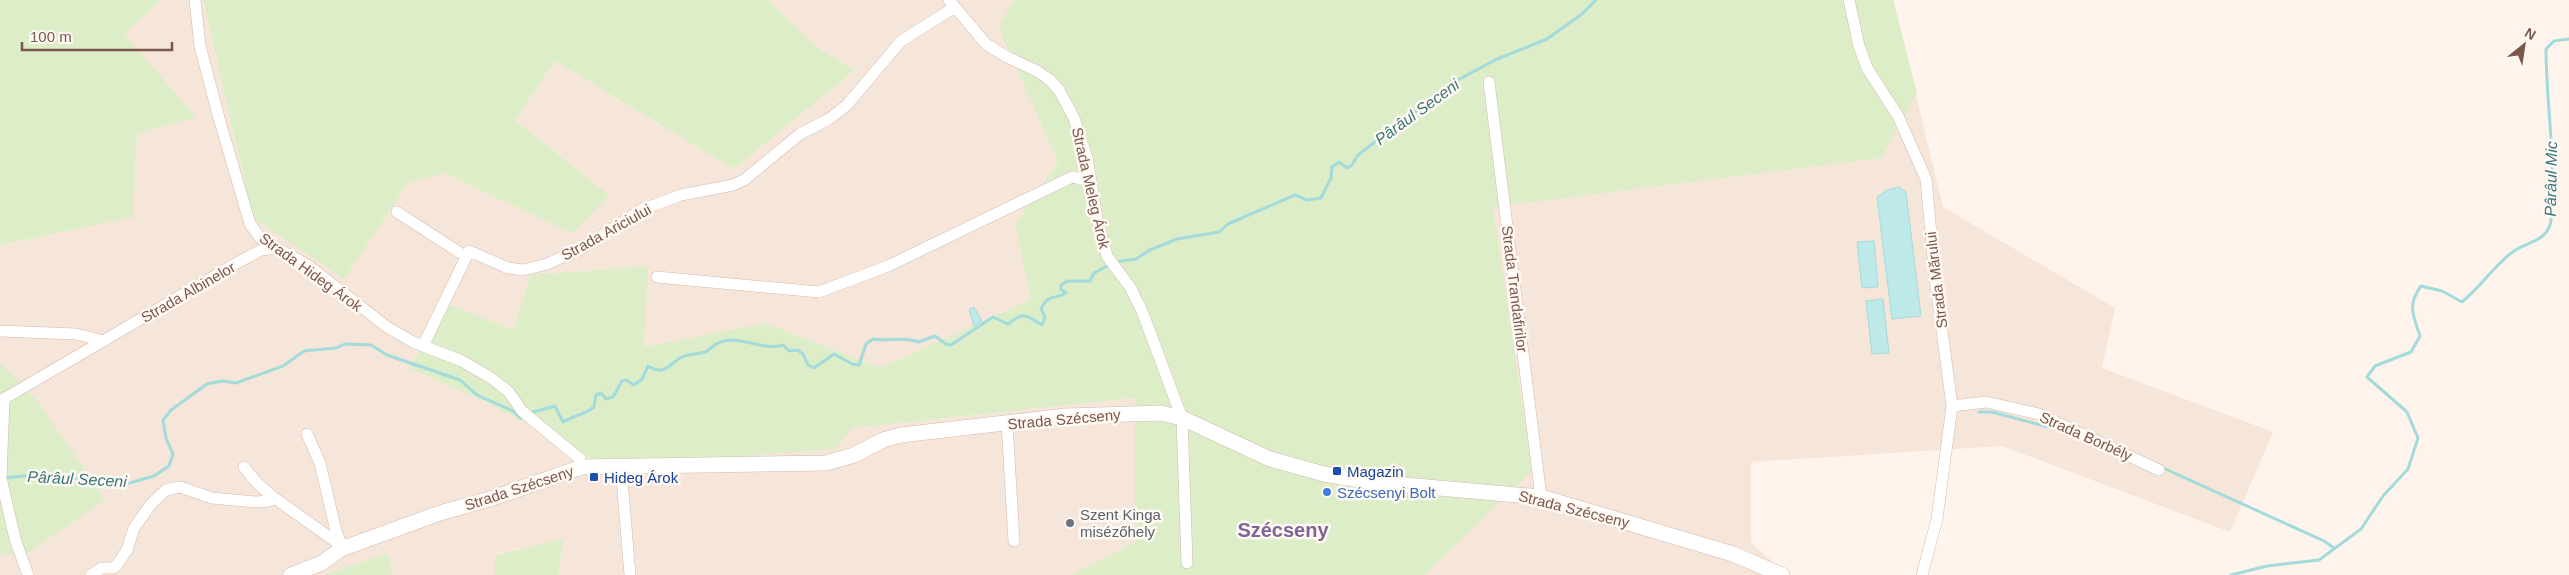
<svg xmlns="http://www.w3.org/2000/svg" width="2569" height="575" font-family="Arial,sans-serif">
  <rect width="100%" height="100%" fill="#fef4eb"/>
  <!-- residential -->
  <path fill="#f6e5d9" d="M161,0H203L253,218L344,278L408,183L445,173L572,233L609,195L515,120L555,61L734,169L855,70L818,48L768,0H1014L998,27L1058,162L1015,225L1031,299L880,368L766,323L644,348L647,266L530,275L514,330L409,368L490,404L852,428L1135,398L1531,471L1467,34L1893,0L1943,207L2115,308L2102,368L2273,432L2230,532L2002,446L1751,462V543L1788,575H1130L1135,543L1071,575H558L564,540L495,554V575H393L387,553L323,575H0V245L133,216L137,133L123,34Z"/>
  <!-- green -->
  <path fill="#dcedc8" d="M0,0H161L124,34L196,117L137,134L133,217L0,245Z
    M203,0H768L818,48L855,70L734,169L555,61L515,120L609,195L572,234L445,173L408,183L344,279L253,218Z
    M1014,0H1893L1917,93L1881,158L1493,207L1532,471L1424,575H1071L1135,542V398L852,428L836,449L719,458L597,461L490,404L409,368L450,305L514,330L530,275L648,266L644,347L766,323L880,368L1031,299L1015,225L1058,162L998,27Z
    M0,363L40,404L105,500L29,552L0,555Z
    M564,539L558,575H495V555Z
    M387,553L393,575H323Z"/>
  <!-- water -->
  <path fill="#bde9e9" stroke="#a3dbdc" d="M1899,187L1906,192L1921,316L1892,319L1877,197L1887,190Z
    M1874,241L1878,287L1862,288L1857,242Z
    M1883,299L1889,353L1872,354L1866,301Z
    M974,307L982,321L974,326L969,309Z"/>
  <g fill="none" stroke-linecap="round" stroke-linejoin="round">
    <!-- stream -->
    <path stroke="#a3dbdc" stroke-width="3" d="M1115,262L1136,259L1150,250L1177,239L1219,232L1228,224L1295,195L1307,200L1321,198L1331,178L1332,167L1339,162L1347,168L1352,165L1358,155L1414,112L1428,107L1456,81L1495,60L1547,39L1582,14L1596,0
      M1979,412H1992L2063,431
      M530,413L555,406L563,422C573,416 584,415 594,407L596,395L601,393L606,399L613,397L622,381L626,380L634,385L642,379L648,366C665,377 670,363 682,357C690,354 697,354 705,352C710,350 713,345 718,343C739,333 762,352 783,345L789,351L798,350L803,354L808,365L814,368L834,354L852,364L859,365L866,344L873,339C890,342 903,336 918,342L935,336L946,344L951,345L993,317L1008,324C1024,311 1026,315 1042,325L1045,317L1041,309C1048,293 1055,300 1066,293L1061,289V285L1067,281H1090L1094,273L1109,265
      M2161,467L2324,541L2334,548
      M3,478L47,474L69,479L103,478L126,484L154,476L169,466L173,454L166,438L163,420L171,410L207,384L222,381L236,383L283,366L304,351L336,348L345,344L371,345L387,355L460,380L477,395L513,411L520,418H526
      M2231,575L2267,566L2319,560L2361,529L2383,496L2408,469L2418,438L2407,412L2367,377L2375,366L2411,352L2420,336C2413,315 2407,305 2421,286L2442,291L2462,302C2482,286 2495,264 2514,251C2527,242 2544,242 2550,225C2552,219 2551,209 2552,202C2555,151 2546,100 2546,49L2554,41L2569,39"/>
    <defs>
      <path id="minor" d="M195,0L200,46L219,118L250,224L261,239L309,266L387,327L413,342L462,361L491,378L509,392L522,411L580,459L582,467
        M949,0L986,44L1007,57L1037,71L1050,80L1059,90L1074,118L1087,158L1097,219L1107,256L1130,287L1142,311L1182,418L1187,563
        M1849,0L1859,46L1867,68L1898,116L1926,179L1935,278L1952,406L1937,519L1922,575
        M1489,82L1541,497
        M397,212L465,256
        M657,277L819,292L888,266L1072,177L1091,181
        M0,331L76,334L104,341
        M423,346L469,251L508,268L523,270L547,264L581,249L641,210L681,195L733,185L744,180L800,134L829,119L847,105L901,41L955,7
        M4,399L1,478L15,539L28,575
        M0,401L235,264L261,250L275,248
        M1952,406L1986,402L2039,414L2159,470
        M1007,423L1014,541
        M307,434L320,463L336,531L342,546
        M244,467L257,483L273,497
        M621,467L630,575
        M91,575L102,568H113L117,565L127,550L134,528L151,504L166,490L180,487L212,498L256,502L270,501L273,497L335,541L343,544"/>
      <path id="tertiary" d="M291,575L322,563L341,549L440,513L493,498L582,467L826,463L854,455L883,440L901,435L1065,416L1161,413L1182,418L1270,459L1324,474L1371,482L1541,497L1733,554L1782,575"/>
    </defs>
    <!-- minor casing -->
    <use href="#minor" stroke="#d2baaf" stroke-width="12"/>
    <!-- tertiary casing -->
    <use href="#tertiary" stroke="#d2baaf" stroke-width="16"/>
    <!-- minor -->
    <use href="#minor" stroke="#fff" stroke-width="11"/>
    <!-- tertiary -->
    <use href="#tertiary" stroke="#fff" stroke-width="15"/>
  </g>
  <!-- markers -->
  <g fill="#1a4fb4" stroke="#fff9f3" stroke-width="2">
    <rect x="1332" y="466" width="10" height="10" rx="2.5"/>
    <rect x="589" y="472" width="10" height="10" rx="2.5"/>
  </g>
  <circle fill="#3f7fe0" stroke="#fff9f3" stroke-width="2" cx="1327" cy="492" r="5"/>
  <circle fill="#6b7280" stroke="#fff9f3" stroke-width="2" cx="1070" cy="523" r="5"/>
  <g text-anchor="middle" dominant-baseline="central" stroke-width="5" stroke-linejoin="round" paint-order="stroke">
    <!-- street labels -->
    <g font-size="15" fill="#7c564b" stroke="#fff9f3">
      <text transform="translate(1091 188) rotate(77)">Strada Meleg Árok</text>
      <text transform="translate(606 232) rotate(-29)">Strada Ariciului</text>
      <text transform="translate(311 272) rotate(36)">Strada Hideg Árok</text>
      <text transform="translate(1936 280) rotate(-97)">Strada Mărului</text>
      <text transform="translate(1515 289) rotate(83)">Strada Trandafirilor</text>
      <text transform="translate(188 292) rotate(-30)">Strada Albinelor</text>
      <text transform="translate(1064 419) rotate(-5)">Strada Szécseny</text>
      <text transform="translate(2086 436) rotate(24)">Strada Borbély</text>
      <text transform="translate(519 488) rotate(-18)">Strada Szécseny</text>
      <text transform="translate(1574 509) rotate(14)">Strada Szécseny</text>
    </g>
    <!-- transit labels -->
    <g font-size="15" fill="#164399" stroke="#fff9f3" text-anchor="start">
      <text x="1347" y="471">Magazin</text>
      <text x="604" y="477">Hideg Árok</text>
    </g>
    <!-- shop labels -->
    <g font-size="15" fill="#366cbe" stroke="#fff9f3" text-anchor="start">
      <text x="1337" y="492">Szécsenyi Bolt</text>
    </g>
    <!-- worship labels -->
    <g font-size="15" fill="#5b616d" stroke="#fff9f3" text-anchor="start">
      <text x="1080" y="514">Szent Kinga<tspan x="1080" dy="17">misézőhely</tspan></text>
    </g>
    <!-- water labels -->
    <g font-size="16" font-style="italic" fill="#3a7779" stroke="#fff9f3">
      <text transform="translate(1417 112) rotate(-36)">Pârâul Seceni</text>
      <text transform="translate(2551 179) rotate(-89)">Pârâul Mic</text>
      <text transform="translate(77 479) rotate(3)">Pârâul Seceni</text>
    </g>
    <!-- district labels -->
    <g font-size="20" font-weight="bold" fill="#7f6497" stroke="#fff9f3">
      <text x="1283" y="530">Szécseny</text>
    </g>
  </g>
  <!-- north arrow -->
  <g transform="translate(2524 45) rotate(30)" stroke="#fff9f3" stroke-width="4" paint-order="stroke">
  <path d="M0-4L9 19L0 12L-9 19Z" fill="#7c564b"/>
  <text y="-8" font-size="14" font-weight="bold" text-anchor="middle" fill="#7c564b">N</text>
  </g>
  <!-- scale -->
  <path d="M22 42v8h150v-8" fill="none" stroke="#7c564b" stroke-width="2.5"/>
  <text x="30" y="42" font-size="15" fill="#7c564b" stroke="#fff9f3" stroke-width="4" paint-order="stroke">100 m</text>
</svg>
